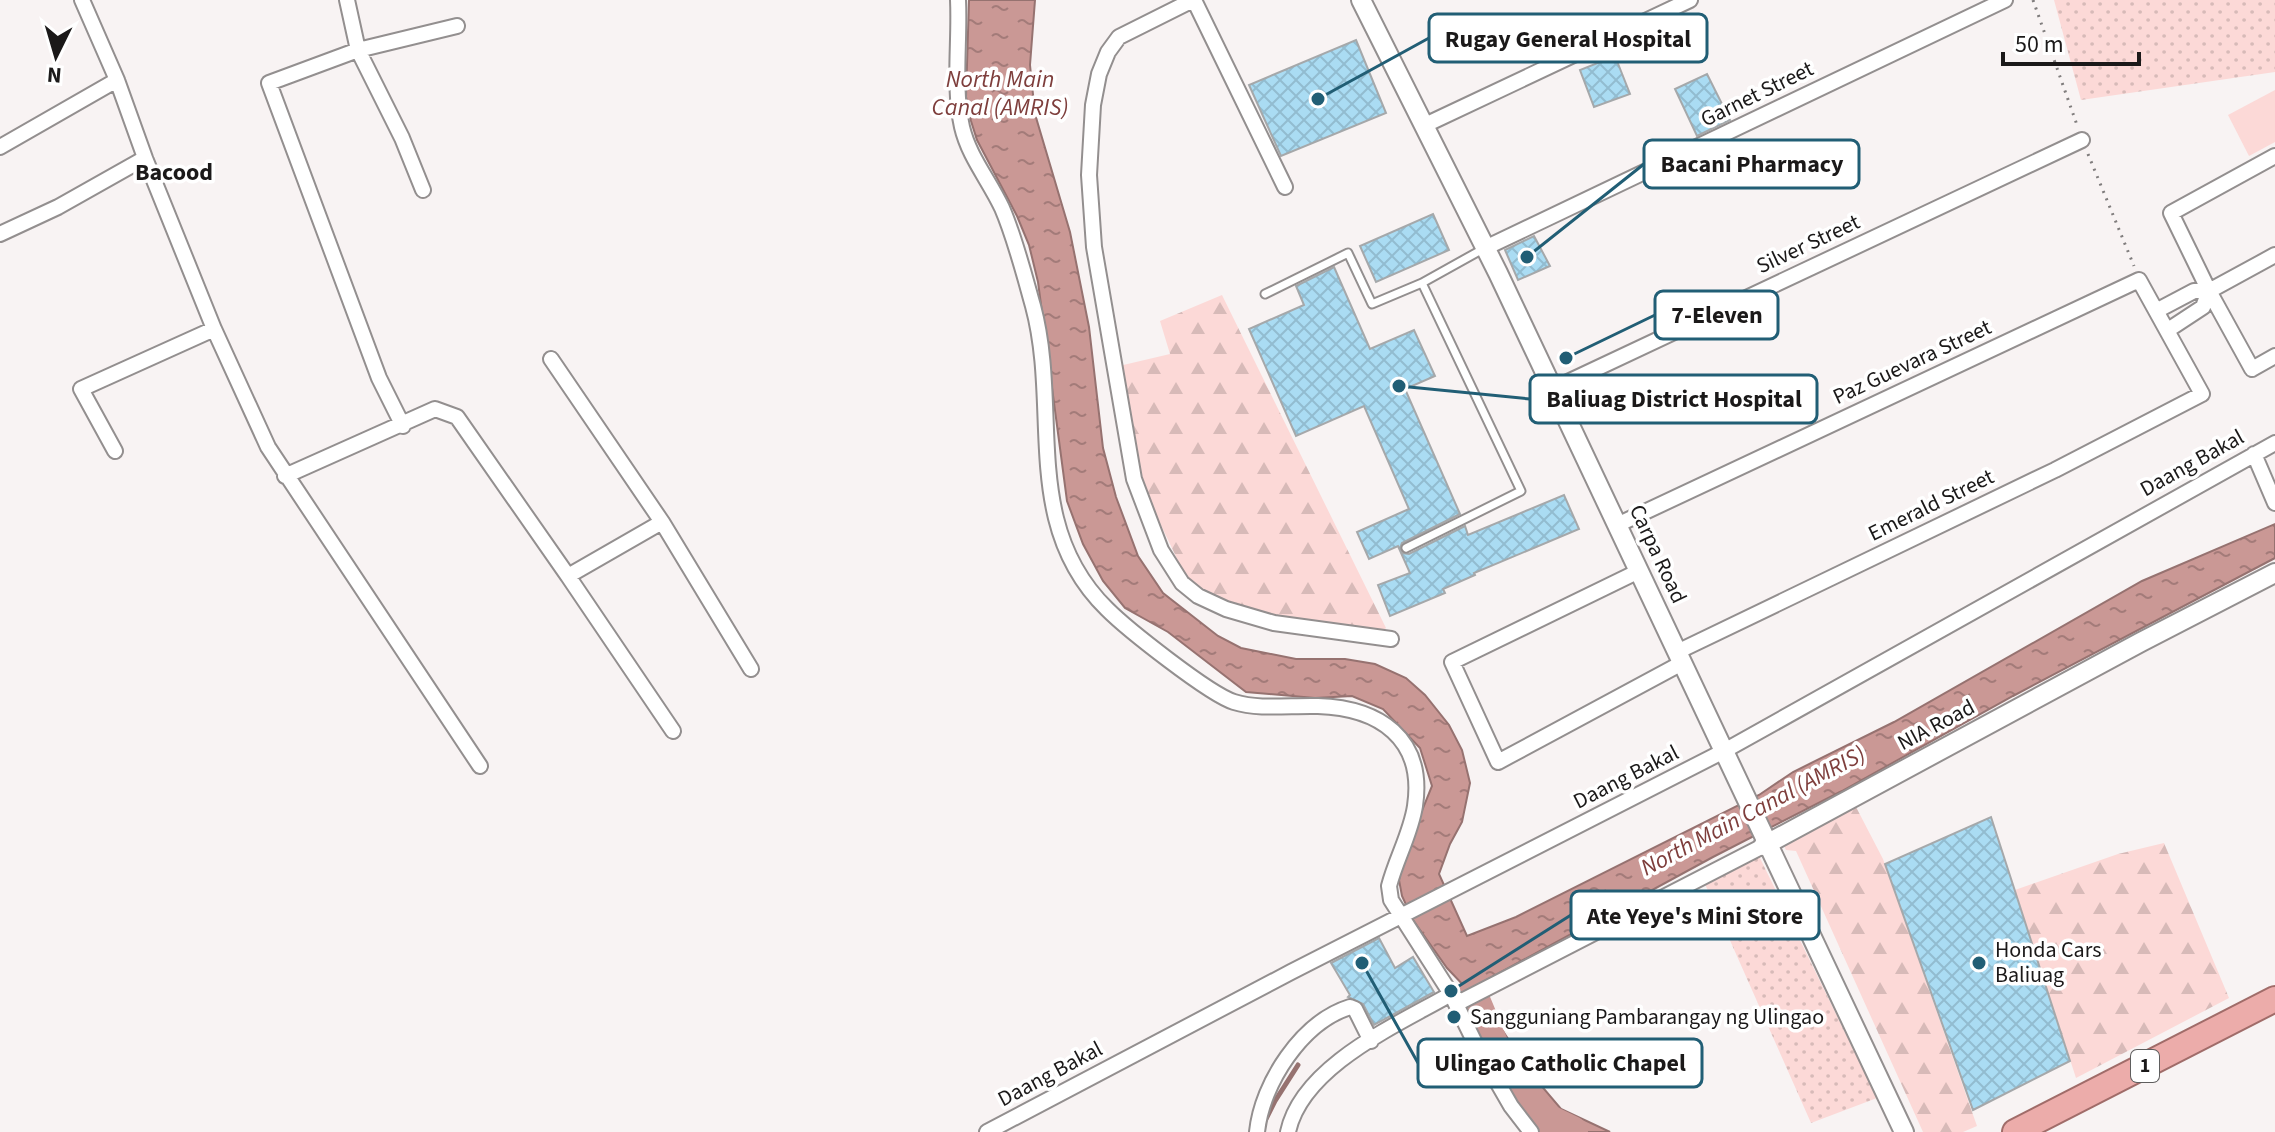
<svg xmlns="http://www.w3.org/2000/svg" width="2275" height="1132" font-family="'Source Sans 3',sans-serif">
  <defs>
    <pattern id="grass-dots" width="8" height="8" patternUnits="userSpaceOnUse" patternTransform="scale(2)"><rect width="8" height="8" fill="#fcd9d7"/><path d="M2 2h.1M6 6h.1" fill="none" stroke="#d7bab8" stroke-width="1.8" stroke-linecap="round"/></pattern>
    <pattern id="forest-firs" width="22" height="20" patternUnits="userSpaceOnUse" patternTransform="scale(2)"><rect width="22" height="20" fill="#fcd9d7"/><path d="M5 1l3.5 6h-7zM16 11l3.5 6h-7z" fill="#d7bab8"/></pattern>
    <pattern id="water-ripples" width="26" height="14" patternUnits="userSpaceOnUse" patternTransform="scale(2)"><rect width="26" height="14" fill="#ca9895"/><path d="M2 4q2-2 4 0t4 0M15 11q2-2 4 0t4 0" fill="none" stroke="#a37b79"/></pattern>
    <pattern id="building-cross-hatch" width="8" height="8" patternUnits="userSpaceOnUse" patternTransform="scale(2)"><rect width="8" height="8" fill="#aadcf3"/><path d="M0 0l8 8M0 8l8-8" fill="none" stroke="#92bcd0"/></pattern>
  </defs>
  <rect width="100%" height="100%" fill="#f8f3f3"/>
  <!-- grass -->
  <path fill="url(#grass-dots)" d="M2054,0H2275V72L2081,100Z
    M1759,856L1877,1098L1811,1123L1705,884Z"/>
  <!-- forest -->
  <path fill="url(#forest-firs)" d="M1222,295L1386,628L1374,640L1309,632L1193,592L1158,519L1126,435L1119,366L1170,354L1160,321Z
    M1856,807L1883,859L1977,1126L1963,1132H1923L1796,851L1786,850L1783,844Z
    M2164,843L2229,998L2076,1078L2015,890L2118,854Z"/>
  <!-- park -->
  <path fill="#fcd9d7" d="M2275,90V142L2249,156L2228,115Z"/>
  <!-- water -->
  <path fill="url(#water-ripples)" stroke="#967270" stroke-width="2" d="M969,0H1035L1030,65L1035,114L1070,232L1089,327L1103,448L1116,497L1138,556L1163,593L1218,636L1241,648L1296,659H1345L1375,664L1406,678L1425,695L1449,725L1462,750L1470,783L1462,822L1450,844L1439,874L1467,936L1516,917L1759,795L1793,772L1894,722L2142,581L2275,524V558L2013,696L1842,791L1713,857L1479,984L1484,1003L1533,1076L1561,1109L1610,1132H1562L1540,1119L1484,1027L1468,990L1447,968L1413,920L1402,896L1399,880L1404,855L1432,786L1420,748L1383,709L1352,696L1315,698L1246,692L1168,632L1125,608L1103,581L1083,544L1067,501L1038,282L1029,245L1017,216L977,140L971,121L966,97Z"/>
  <g fill="none" stroke-linecap="round" stroke-linejoin="round">
    <!-- stream -->
    <path stroke="#967270" stroke-width="5" d="M1264,1123L1275,1101L1298,1065"/>
    <!-- river -->
    <path stroke="#ca9895" stroke-width="32" d="M1472,995L1501,1065L1545,1119L1572,1132"/>
  </g>
  <!-- building -->
  <path fill="url(#building-cross-hatch)" stroke="#a5a8aa" stroke-width="2" d="M1356,40L1386,113L1281,156L1249,85Z
    M1615,56L1630,94L1594,107L1580,70Z
    M1707,74L1730,120L1697,136L1675,89Z
    M1433,214L1449,250L1376,282L1360,246Z
    M1534,236L1550,266L1518,280L1505,250Z
    M1334,267L1370,349L1414,330L1435,376L1405,389L1460,514L1402,543L1400,548L1402,553L1409,554L1465,526L1468,535L1564,495L1579,529L1474,573L1475,575L1443,589L1445,593L1390,616L1378,585L1410,573L1398,546L1369,559L1357,532L1409,509L1364,406L1296,436L1249,329L1304,305L1296,286Z
    M1991,817L2070,1061L1973,1110L1885,864Z
    M1379,938L1395,968L1413,957L1434,992L1374,1025L1363,1004L1348,997L1350,995L1331,963Z"/>
  <g fill="none" stroke-linecap="round" stroke-linejoin="round">
    <defs>
      <path id="service" d="M1265,294L1348,253L1372,304L1422,283L1483,249
        M1406,548L1521,491L1422,283"/>
      <path id="minor" d="M82,0L117,80L145,158L214,329L268,447L480,766
        M347,0L358,50L402,138L423,190
        M958,0C960,42 953,86 962,127C969,157 989,180 1002,208C1015,238 1024,274 1033,306C1061,409 1020,524 1107,609C1127,629 1209,694 1234,702C1260,710 1291,705 1318,706C1379,708 1425,738 1415,806C1411,833 1396,859 1389,886L1391,900L1451,994L1477,1047L1511,1106L1531,1132
        M1193,0L1119,37L1108,52L1099,74L1093,105L1089,175L1094,247L1134,479L1161,550L1182,583L1198,596L1226,609L1274,623L1391,639
        M1194,0L1285,187
        M1423,126L1690,0
        M0,147L117,80
        M2275,156L2171,213L2209,291L2252,369L2275,356
        M0,234L58,207L145,158
        M1485,248L2005,0
        M2158,310L2194,291H2209L2275,255
        M2168,330L2203,307L2209,291
        M1553,389L2082,140
        M403,426L379,378L269,83L358,50L457,26
        M115,451L81,389L214,329
        M2254,454L2275,503
        M285,476L435,409L457,417L568,576L662,522L551,359
        M662,522L751,669
        M1617,525L2139,280L2202,394L2055,470L1677,652
        M1639,571L1452,662L1498,762L1682,663
        M568,576L673,731
        M987,1132L1291,972L1724,751L2275,443
        M1257,1132C1262,1083 1302,1022 1350,1007L1355,1009L1371,1041
        M1288,1132C1302,1066 1397,1025 1451,994L1460,1002L1763,846"/>
      <path id="tertiary" d="M1361,0L1498,273L1904,1132
        M1763,846L2141,642L2275,573"/>
      <path id="trunk" d="M2015,1132L2275,999"/>
    </defs>
    <!-- service casing -->
    <use href="#service" stroke="#938f8f" stroke-width="11"/>
    <!-- minor casing -->
    <use href="#minor" stroke="#938f8f" stroke-width="18"/>
    <!-- tertiary casing -->
    <use href="#tertiary" stroke="#938f8f" stroke-width="22"/>
    <!-- trunk casing -->
    <use href="#trunk" stroke="#a06c69" stroke-width="28"/>
    <!-- path -->
    <path stroke="#807d7d" stroke-width="3" stroke-dasharray="2 6" stroke-linecap="butt" d="M2033,0L2077,125
      M2088,154L2134,266"/>
    <!-- service -->
    <use href="#service" stroke="#fff" stroke-width="7"/>
    <!-- minor -->
    <use href="#minor" stroke="#fff" stroke-width="14"/>
    <!-- tertiary -->
    <use href="#tertiary" stroke="#fff" stroke-width="18"/>
    <!-- trunk -->
    <use href="#trunk" stroke="#ecacaa" stroke-width="24"/>
  </g>
  <!-- markers -->
  <g fill="#215e75" stroke="#fff" stroke-width="3">
    <circle cx="1979" cy="963" r="8"/>
    <circle cx="1454" cy="1017" r="8"/>
  </g>
  <g text-anchor="middle" dominant-baseline="central" stroke-width="7" stroke-linejoin="round" paint-order="stroke">
    <!-- shield labels -->
    <rect fill="#fff" stroke="#5f5e5e" stroke-width="2" x="2131" y="1050" width="28" height="32" rx="6"/>
    <g font-size="20" font-weight="bold" fill="#1b1919">
      <text x="2145" y="1066">1</text>
    </g>
    <!-- street labels -->
    <g font-size="22" fill="#1b1919" stroke="#fff">
      <text transform="translate(1757 94) rotate(-26)">Garnet Street</text>
      <text transform="translate(1808 244) rotate(-25)">Silver Street</text>
      <text transform="translate(1912 362) rotate(-25)">Paz Guevara Street</text>
      <text transform="translate(2192 463) rotate(-29)">Daang Bakal</text>
      <text transform="translate(1931 505) rotate(-26)">Emerald Street</text>
      <text transform="translate(1658 554) rotate(65)">Carpa Road</text>
      <text transform="translate(1936 725) rotate(-28)">NIA Road</text>
      <text transform="translate(1626 777) rotate(-27)">Daang Bakal</text>
      <text transform="translate(1050 1074) rotate(-28)">Daang Bakal</text>
    </g>
    <!-- poi labels -->
    <g font-size="22" fill="#1b1919" stroke="#fff" text-anchor="start">
      <text x="1995" y="950">Honda Cars<tspan x="1995" dy="25">Baliuag</tspan></text>
      <text x="1470" y="1017">Sangguniang Pambarangay ng Ulingao</text>
    </g>
    <!-- water labels -->
    <g font-size="24" font-style="italic" fill="#7e3e3c" stroke="#fff">
      <text x="1000" y="79">North Main<tspan x="1000" dy="28">Canal (AMRIS)</tspan></text>
      <text transform="translate(1753 811) rotate(-28)">North Main Canal (AMRIS)</text>
    </g>
    <!-- neighbourhood labels -->
    <g font-size="24" font-weight="bold" fill="#1b1919" stroke="#fff">
      <text x="174" y="172">Bacood</text>
    </g>
  </g>
  <!-- callouts -->
  <path fill="none" stroke="#215e75" stroke-width="3" d="M1318 99L1429 38M1527 257L1644 164M1566 358L1655 315M1399 386L1530 399M1451 991L1571 915M1362 963L1418 1063"/>
  <g fill="#215e75" stroke="#fff" stroke-width="3">
    <circle cx="1318" cy="99" r="8"/>
    <circle cx="1527" cy="257" r="8"/>
    <circle cx="1566" cy="358" r="8"/>
    <circle cx="1399" cy="386" r="8"/>
    <circle cx="1451" cy="991" r="8"/>
    <circle cx="1362" cy="963" r="8"/>
  </g>
  <g fill="#fff" stroke="#215e75" stroke-width="3">
    <rect x="1429" y="14" width="278" height="48" rx="8"/>
    <rect x="1644" y="140" width="215" height="48" rx="8"/>
    <rect x="1655" y="291" width="123" height="48" rx="8"/>
    <rect x="1530" y="375" width="287" height="48" rx="8"/>
    <rect x="1571" y="891" width="248" height="48" rx="8"/>
    <rect x="1418" y="1039" width="284" height="48" rx="8"/>
  </g>
  <g font-size="24" text-anchor="middle" font-weight="bold" fill="#1b1919">
    <text x="1568" y="47">Rugay General Hospital</text>
    <text x="1752" y="172">Bacani Pharmacy</text>
    <text x="1717" y="323">7-Eleven</text>
    <text x="1674" y="407">Baliuag District Hospital</text>
    <text x="1695" y="924">Ate Yeye's Mini Store</text>
    <text x="1560" y="1071">Ulingao Catholic Chapel</text>
  </g>
  <!-- north arrow -->
  <g transform="translate(56 56) rotate(185)" stroke="#ffffff" stroke-width="6" paint-order="stroke">
  <path d="M0-6L14 30L0 20L-14 30Z" fill="#1b1919"/>
  <text y="-12" font-size="22" font-weight="bold" text-anchor="middle" fill="#1b1919">N</text>
  </g>
  <!-- scale -->
  <path d="M2003 52v12h136v-12" fill="none" stroke="#1b1919" stroke-width="4"/>
  <text x="2015" y="52" font-size="24" fill="#1b1919" stroke="#ffffff" stroke-width="6" paint-order="stroke">50 m</text>
</svg>
